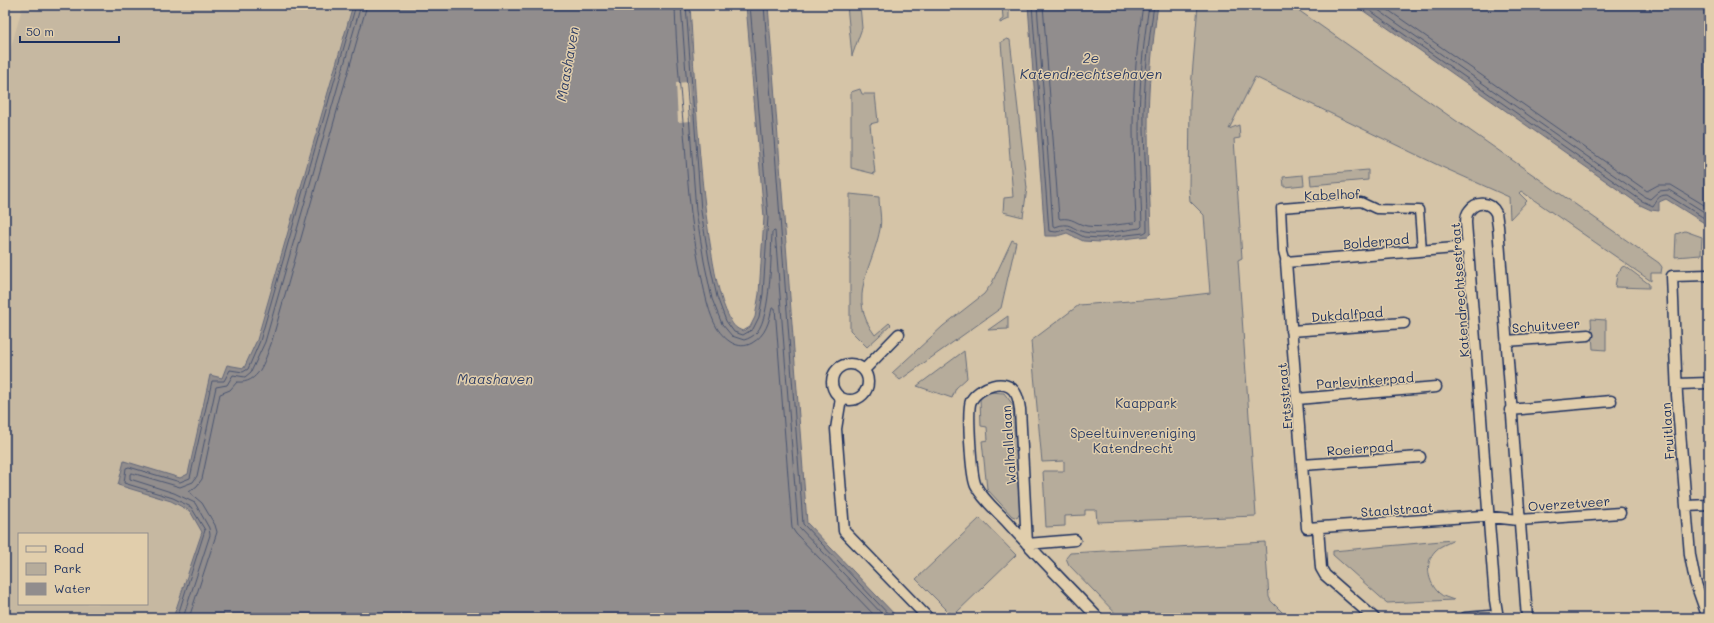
<svg xmlns="http://www.w3.org/2000/svg" width="1714" height="623" font-family="Mali,sans-serif">
  <rect width="100%" height="100%" fill="#d5c4a7"/>
  <filter id="ink" filterUnits="userSpaceOnUse"><feTurbulence type="fractalNoise" baseFrequency=".025" numOctaves="2"/><feDisplacementMap in="SourceGraphic" scale="8" xChannelSelector="R" yChannelSelector="G"/><feConvolveMatrix kernelMatrix="1 2 1 2 8 2 1 2 1" color-interpolation-filters="sRGB"/></filter>
  <g filter="url(#ink)">
    <!-- built -->
    <path fill="#c6b8a1" fill-rule="evenodd" d="M23,5H361L232,618H5V69ZM19,534H147V604H19Z"/>
    <!-- green -->
    <path fill="#b6ac9b" stroke="#686e7c" d="M847,5H860L862,28L852,56Z
      M1002,5H1009V19L1000,23V21L1003,19Z
      M1198,5H1291L1659,263L1662,267L1661,273H1651V281L1521,191L1519,193L1527,201L1510,219L1509,197L1442,167L1255,77L1229,129L1239,125L1240,138L1234,139L1242,258L1238,260L1256,516L1097,522L1096,510H1085V515L1065,516V526L1046,527L1043,471H1064V461L1042,462L1031,341L1079,305L1168,298L1210,293L1204,215L1190,201L1189,190L1190,100Z
      M1007,39L1010,40L1027,188L1023,217L1003,212L1004,198L1013,197L1001,42Z
      M860,89L862,94H875L878,122L870,124L875,174L851,168V92Z
      M1368,170V180L1311,185L1310,175Z
      M1303,175L1304,185L1284,187L1283,177Z
      M850,194L879,197C879,207 882,219 880,229C873,267 846,297 875,335L889,323L891,325L867,347L850,330Z
      M1685,231L1702,237L1701,255L1675,257L1676,234Z
      M1012,240L1016,242L1001,308L900,380L892,373L943,326L984,294L992,283Z
      M1625,266L1649,284V288L1615,287L1617,275L1622,267Z
      M1008,316V329L988,330Z
      M1591,319L1606,320V350L1593,349Z
      M964,351L967,378L956,388L952,398L917,386Z
      M989,392L1004,393L1013,405L1020,513L1017,518L1012,516L987,489L982,441L988,440L987,427L981,426L980,398Z
      M980,518L1016,555L953,616L916,579Z
      M1452,540V541C1447,544 1439,546 1435,551C1424,563 1428,583 1439,593C1443,597 1449,598 1454,600L1387,603L1333,555V551Z
      M1265,542L1269,597L1271,601L1288,618H1120L1069,565L1066,558L1070,553Z"/>
    <!-- water -->
    <path fill="#918d8d" stroke="#62677a" d="M353,5H690C695,84 698,165 710,243C714,268 718,297 730,319C733,326 737,329 743,331L750,327L755,317L759,294L764,217L746,5H768L807,523L898,618H173L202,532L190,511L171,501L118,485L124,461L180,478L188,474L210,375L222,378L227,365L244,368L257,340Z
      M1028,5H1158C1152,46 1148,88 1148,129C1148,164 1150,199 1151,233L1148,236L1100,242L1083,241L1067,233L1057,236H1045Z
      M1355,5H1709V226L1666,199L1659,202V211L1651,210L1640,205Z"/>
    <!-- pier -->
    <path fill="#d5c4a7" d="M688,82L691,121L678,122L676,83Z"/>
    <g fill="none" stroke-linecap="round" stroke-linejoin="round">
      <!-- shore -->
      <path stroke="#4a5571" stroke-width="1" d="M675,5C676,51 681,98 685,144C688,190 692,234 702,279C705,295 709,314 717,328C725,340 738,351 752,343C766,335 769,322 772,308H775L792,528L796,534L877,618
        M681,5L696,211L704,261L712,299L722,324L732,336L744,340C748,339 754,336 757,332C771,315 771,255 772,232L775,231L798,526L886,618
        M686,5L701,211L709,260L717,297L726,321L734,332L743,335L753,329L759,317L763,294L768,217L750,5
        M764,5L803,524L892,618
        M1032,5L1049,231L1056,232L1068,229L1084,237L1100,238L1144,233L1147,231C1147,197 1145,164 1144,130C1143,88 1148,46 1154,5
        M1037,5L1053,226L1055,227C1071,221 1071,229 1084,232C1102,236 1123,230 1140,228L1142,226C1141,194 1139,161 1139,128C1139,87 1143,46 1149,5
        M1043,5L1059,218L1060,219C1073,217 1076,224 1087,226C1102,228 1119,224 1134,223L1136,221C1135,191 1133,160 1133,130C1133,88 1137,46 1143,5
        M1362,5L1642,201L1653,206C1657,200 1658,195 1667,195L1709,221
        M1371,5L1645,197L1650,199L1659,191L1669,190L1709,215
        M1381,5L1647,191L1658,185H1671L1709,208
        M177,618L205,530L191,507L173,498L124,483L126,468L129,467L180,482L190,478L212,381H224L230,370L243,372L248,369L260,341L356,5
        M183,618L210,535L209,528L195,503L174,493L130,479V474L132,473L180,487L193,482L197,476L216,387L227,385L233,375L245,377L251,372L265,342L361,5
        M189,618L217,532L215,525L202,503L189,492L197,486L202,479L220,394L230,390L237,382C259,384 264,362 271,344L367,5"/>
      <defs>
        <path id="pedestrian" d="M1286,262L1283,251L1281,208L1361,202L1376,209L1419,210L1422,250"/>
        <path id="minor" d="M1467,247L1286,262L1307,528L1482,516L1519,520L1620,513
          M1291,331L1404,323
          M1506,341L1588,335
          M832 382a18 18 0 1 1 36 0a18 18 0 1 1-36 0Z
          M864,370L899,334
          M1677,384L1709,383
          M841,398L836,429L844,531L928,618
          M1297,399L1436,387
          M1510,410L1611,401
          M1302,465L1420,457
          M1686,506L1709,505
          M1318,528L1321,568L1325,575L1374,618
          M1027,544L1020,409C1019,405 1019,399 1016,394C1007,376 978,387 971,401C967,409 971,477 976,486C983,500 997,511 1008,523C1037,555 1068,586 1098,618
          M1027,544L1075,540
          M1465,618L1490,616L1498,618
          M1498,618L1495,600L1466,223C1466,219 1466,214 1469,211C1476,201 1490,201 1496,213C1497,216 1497,222 1498,226L1527,618
          M1708,618L1695,581L1690,555L1677,395L1672,276L1709,275"/>
      </defs>
      <!-- pedestrian casing -->
      <use href="#pedestrian" stroke="#1b2f5e" stroke-width="11"/>
      <!-- minor casing -->
      <use href="#minor" stroke="#1b2f5e" stroke-width="13"/>
      <!-- pedestrian -->
      <use href="#pedestrian" stroke="#e1ceac" stroke-width="8"/>
      <!-- minor -->
      <use href="#minor" stroke="#e1ceac" stroke-width="10"/>
    </g>
  </g>
  <g text-anchor="middle" dominant-baseline="central" stroke-width="3" stroke-linejoin="round" paint-order="stroke">
    <!-- street labels -->
    <g font-size="13" fill="#1b2f5e" stroke="#e1ceac">
      <text transform="translate(1332 194) rotate(-2)">Kabelhof</text>
      <text transform="translate(1376 241) rotate(-5)">Bolderpad</text>
      <text transform="translate(1459 290) rotate(-94)">Katendrechtsestraat</text>
      <text transform="translate(1347 314) rotate(-4)">Dukdalfpad</text>
      <text transform="translate(1546 325) rotate(-4)">Schuitveer</text>
      <text transform="translate(1365 380) rotate(-4)">Parlevinkerpad</text>
      <text transform="translate(1284 396) rotate(-95)">Ertsstraat</text>
      <text transform="translate(1667 431) rotate(-94)">Fruitlaan</text>
      <text transform="translate(1008 445) rotate(-94)">Walhallalaan</text>
      <text transform="translate(1360 448) rotate(-4)">Roeierpad</text>
      <text transform="translate(1569 503) rotate(-4)">Overzetveer</text>
      <text transform="translate(1397 509) rotate(-4)">Staalstraat</text>
    </g>
    <!-- park labels -->
    <g font-size="13" fill="#2a3c64" stroke="#e1ceac">
      <text x="1146" y="402">Kaappark</text>
      <text x="1133" y="432">Speeltuinvereniging<tspan x="1133" dy="15">Katendrecht</tspan></text>
    </g>
    <!-- water labels -->
    <g font-size="14" font-style="italic" fill="#2d3d65" stroke="#e1ceac">
      <text x="1091" y="57">2e<tspan x="1091" dy="16">Katendrechtsehaven</tspan></text>
      <text transform="translate(567 64) rotate(-80)">Maashaven</text>
      <text x="495" y="378">Maashaven</text>
    </g>
  </g>
  <!-- margin -->
  <rect width="1714" height="623" fill="none" stroke="#e1ceac" stroke-width="20"/>
  <rect x="10" y="10" width="1694" height="603" fill="none" stroke="#1b2f5e" stroke-width="1.5" filter="url(#ink)"/>
  <!-- legend -->
  <rect x="18" y="533" width="130" height="72" fill="#e1ceac" stroke="#928e8d"/>
  <rect x="26" y="546" width="20" height="6" fill="#e1ceac" stroke="#928e8d"/>
  <text x="54" y="553" font-size="12" fill="#1b2f5e">Road</text>
  <rect x="26" y="563" width="20" height="12" fill="#b6ac9b" stroke="#928e8d"/>
  <text x="54" y="573" font-size="12" fill="#1b2f5e">Park</text>
  <rect x="26" y="583" width="20" height="12" fill="#918d8d" stroke="#928e8d"/>
  <text x="54" y="593" font-size="12" fill="#1b2f5e">Water</text>
  <!-- scale -->
  <path d="M20 36v6h99v-6" fill="none" stroke="#1b2f5e" stroke-width="2"/>
  <text x="26" y="36" font-size="12" fill="#1b2f5e" stroke="#e1ceac" stroke-width="3" paint-order="stroke">50 m</text>
</svg>
